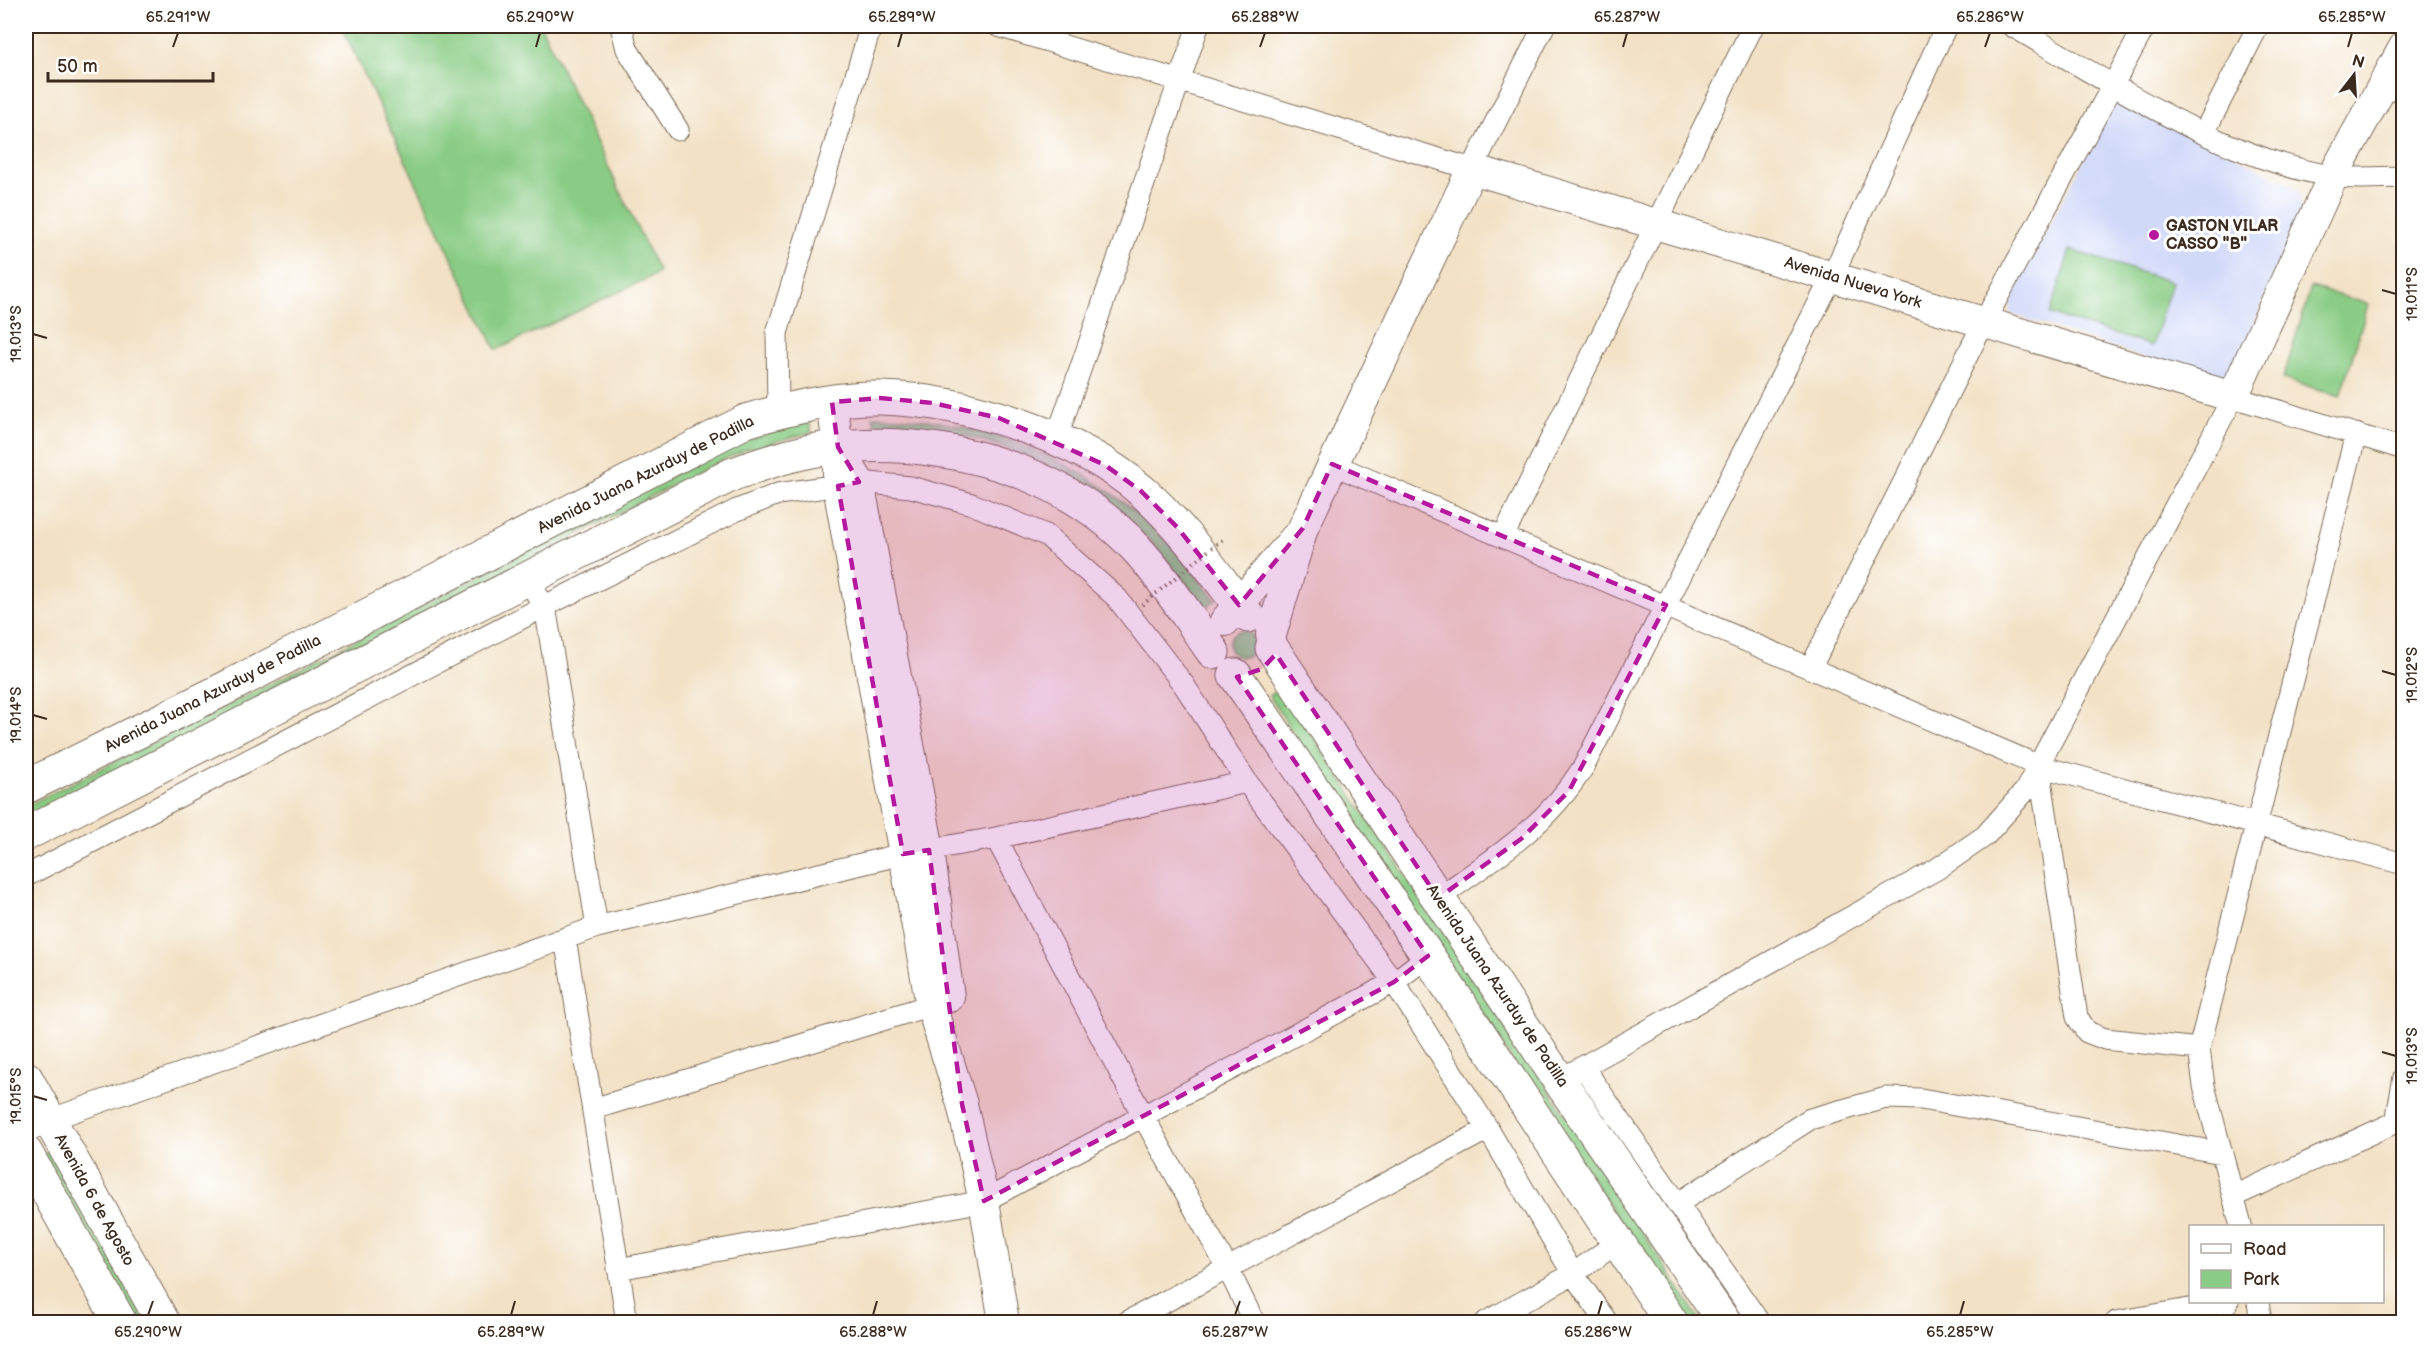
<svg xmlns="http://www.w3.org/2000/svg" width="2429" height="1348" font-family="'Balsamiq Sans',sans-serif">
  <rect width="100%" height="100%" fill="#fff"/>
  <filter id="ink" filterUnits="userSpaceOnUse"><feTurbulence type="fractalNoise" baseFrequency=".0167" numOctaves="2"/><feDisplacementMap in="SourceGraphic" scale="12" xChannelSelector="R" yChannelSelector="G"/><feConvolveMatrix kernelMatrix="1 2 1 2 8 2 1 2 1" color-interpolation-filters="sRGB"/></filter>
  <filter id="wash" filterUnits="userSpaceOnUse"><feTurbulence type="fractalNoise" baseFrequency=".008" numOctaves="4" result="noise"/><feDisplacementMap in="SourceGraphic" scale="24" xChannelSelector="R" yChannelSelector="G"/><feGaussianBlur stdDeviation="1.35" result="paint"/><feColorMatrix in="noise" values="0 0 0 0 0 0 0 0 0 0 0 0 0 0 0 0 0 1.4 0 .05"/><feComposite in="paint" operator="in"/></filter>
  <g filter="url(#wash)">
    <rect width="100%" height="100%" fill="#f2e1c5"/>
    <!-- built -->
    <path fill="#d1d9f9" d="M2122,101L2134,103L2293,186L2301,197L2300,214L2237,365L2219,376L2204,377L2011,314L2010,300L2112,107Z"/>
    <!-- green -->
    <path fill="#8acc85" stroke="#627b52" stroke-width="1.5" d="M357,26H541L659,273L496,350L344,32Z
      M2070,250L2172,282L2152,346L2050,314Z
      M2311,287L2368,304L2341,396L2283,379Z
      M873,416C987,418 1094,463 1172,547C1187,564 1201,583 1216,600L1205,608C1189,588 1174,566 1156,547C1078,467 987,427 875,426Z
      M809,422L812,432L744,450L706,468L26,820V806L302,668L737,442Z
      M1229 644a13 13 0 1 1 26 0a13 13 0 1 1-26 0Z
      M1280,687L1599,1165L1701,1322H1687L1269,696Z
      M53,1149L147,1322H132L41,1155Z"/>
  </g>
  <g filter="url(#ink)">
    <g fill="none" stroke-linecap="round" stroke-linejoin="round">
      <defs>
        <path id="street" d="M621,26L627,49L678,130
          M998,26L1472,169L1544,26
          M2012,26C2110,82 2217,156 2330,176C2353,180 2380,177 2404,177
          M2204,133L2258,26
          M778,411L777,333L871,26
          M1056,440L1198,26
          M1332,464L2039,766L2404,864
          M1503,537L1753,26
          M537,595L545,606L597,927
          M1811,667L1984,322L2145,26
          M2039,766L2077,1017L2087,1032L2105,1039L2199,1049
          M996,838L1143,1116L1228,1269L1254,1322
          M26,876L545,606L737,510L778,494L859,482L911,487L972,504L1046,535L1117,598L1184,685L1247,782L1394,982L1488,1129L1573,1274L1607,1322
          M1438,898C1495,858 1547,826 1584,766L1832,277L1946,26
          M565,938L627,1322
          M1584,1068L1759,1322
          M1559,1080L1937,869L1985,836L2025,791L2233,397L2404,449
          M593,1109L931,1005
          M26,1133L49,1120L597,927L903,854L996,838L1247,782
          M2234,1196L2396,1122L2404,1077
          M1677,1204L1810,1119L1886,1098L1921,1099L2222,1153
          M2241,1226L2204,1086L2199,1049L2356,434
          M618,1269L984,1201L1394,982L1428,956
          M2258,1302L2261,1322
          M1127,1322L1488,1129
          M1486,1322L1573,1274L1618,1242
          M2116,1322L2228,1302"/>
        <path id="secondary" d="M832,402L838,447V486L931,1005L962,1104L984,1201L1004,1322
          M838,447L859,482L929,850L949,997
          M1225,621L1295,538
          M1271,635L1303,528L1472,169L2233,397L2333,176L2404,47"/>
        <path id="highway" d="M1272,648L1559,1080L1724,1322
          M1235,675L1428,956L1671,1322
          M26,787L220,691L746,421C789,408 835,397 880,398C965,400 1077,435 1142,491C1183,527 1214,573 1248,616
          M26,834L733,474C768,462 802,450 839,447C944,438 1060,468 1134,546C1164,578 1188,617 1213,652
          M26,1078L163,1322
          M26,1153L120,1322"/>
      </defs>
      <!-- street casing -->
      <use href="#street" stroke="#7b6a58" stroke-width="23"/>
      <!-- secondary casing -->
      <use href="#secondary" stroke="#7b6a58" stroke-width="32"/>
      <!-- highway casing -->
      <use href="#highway" stroke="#7b6a58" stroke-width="35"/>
      <!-- street -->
      <use href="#street" stroke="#fff" stroke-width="21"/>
      <!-- secondary -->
      <use href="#secondary" stroke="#fff" stroke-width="30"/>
      <!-- highway -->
      <use href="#highway" stroke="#fff" stroke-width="33"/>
      <!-- path-bridge -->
      <path stroke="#7b6a58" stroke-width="4" stroke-dasharray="1.5 4.5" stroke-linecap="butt" d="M1142,605L1224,538"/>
    </g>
  </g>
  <!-- marked area -->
  <path fill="#b5179e" fill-opacity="0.2" stroke="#b5179e" stroke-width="4.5" stroke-dasharray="12 8" stroke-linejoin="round" d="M880,398L933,403L999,418L1105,465L1141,491L1177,527L1239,605L1303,528L1332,464L1666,605L1569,791L1521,839L1438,898L1276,654L1262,669L1237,677L1428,956L1394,982L984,1201L962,1104L929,850L903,854L838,486L859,482L838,447L832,402Z"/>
  <!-- ticks -->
  <path fill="none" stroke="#3b2a1e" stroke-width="2" d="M173,47L178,33M536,47L540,33M898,47L902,33M1260,47L1265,33M1623,47L1627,33M1985,47L1990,33M2348,47L2352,33M2382,290L2396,294M33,334L47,338M2382,671L2396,675M33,715L47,719M2382,1052L2396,1056M33,1096L47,1100M148,1315L153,1301M511,1315L515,1301M873,1315L877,1301M1235,1315L1240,1301M1598,1315L1602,1301M1960,1315L1964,1301"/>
  <!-- markers -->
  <circle fill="#b5179e" stroke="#fff" stroke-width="2" cx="2154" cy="235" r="6"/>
  <g text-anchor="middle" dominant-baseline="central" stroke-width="6" stroke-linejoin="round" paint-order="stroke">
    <!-- poi labels -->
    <g font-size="16" font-weight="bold" fill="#3b2a1e" stroke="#fff" text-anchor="start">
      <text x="2166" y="226">GASTON VILAR<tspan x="2166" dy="18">CASSO "B"</tspan></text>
    </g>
    <!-- street labels -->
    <g font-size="16" fill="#3b2a1e" stroke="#fff">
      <text transform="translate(1853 283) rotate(17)">Avenida Nueva York</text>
      <text transform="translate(646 475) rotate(-27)">Avenida Juana Azurduy de Padilla</text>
      <text transform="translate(213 694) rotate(-27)">Avenida Juana Azurduy de Padilla</text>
      <text transform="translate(1497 986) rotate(56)">Avenida Juana Azurduy de Padilla</text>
      <text transform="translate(94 1200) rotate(61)">Avenida 6 de Agosto</text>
    </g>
  </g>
  <!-- margin -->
  <rect width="2429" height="1348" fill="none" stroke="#fff" stroke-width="66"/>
  <!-- legend -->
  <rect x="2189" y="1225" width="195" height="78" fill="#ffffff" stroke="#b1aaa5" stroke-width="1.5"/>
  <rect x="2201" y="1244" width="30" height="9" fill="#ffffff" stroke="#b1aaa5" stroke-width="1.5"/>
  <text x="2243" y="1255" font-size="18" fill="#3b2a1e">Road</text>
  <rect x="2201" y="1270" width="30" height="18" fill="#8acc85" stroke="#b1aaa5" stroke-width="1.5"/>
  <text x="2243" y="1285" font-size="18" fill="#3b2a1e">Park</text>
  <!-- north arrow -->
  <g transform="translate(2354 75) rotate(17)" stroke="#ffffff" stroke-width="4.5" paint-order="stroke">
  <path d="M0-4.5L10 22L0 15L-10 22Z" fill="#3b2a1e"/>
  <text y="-9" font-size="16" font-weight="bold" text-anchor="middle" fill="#3b2a1e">N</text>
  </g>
  <!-- scale -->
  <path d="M48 72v9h165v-9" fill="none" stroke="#3b2a1e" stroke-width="3"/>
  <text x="57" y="72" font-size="18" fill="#3b2a1e" stroke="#ffffff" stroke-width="4.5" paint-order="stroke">50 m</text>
  <rect x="33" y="33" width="2363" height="1282" fill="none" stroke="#3b2a1e" stroke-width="2"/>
  <g font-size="15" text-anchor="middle" fill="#3b2a1e">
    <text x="178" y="22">65.291°W</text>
    <text x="540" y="22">65.290°W</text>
    <text x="902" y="22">65.289°W</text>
    <text x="1265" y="22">65.288°W</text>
    <text x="1627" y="22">65.287°W</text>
    <text x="1990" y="22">65.286°W</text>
    <text x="2352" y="22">65.285°W</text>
    <text transform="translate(2412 294) rotate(-90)" y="5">19.011°S</text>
    <text transform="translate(16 334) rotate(-90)" y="5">19.013°S</text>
    <text transform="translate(2412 675) rotate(-90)" y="5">19.012°S</text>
    <text transform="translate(16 715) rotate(-90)" y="5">19.014°S</text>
    <text transform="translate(2412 1056) rotate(-90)" y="5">19.013°S</text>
    <text transform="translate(16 1096) rotate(-90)" y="5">19.015°S</text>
    <text x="148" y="1337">65.290°W</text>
    <text x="511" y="1337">65.289°W</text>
    <text x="873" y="1337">65.288°W</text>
    <text x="1235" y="1337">65.287°W</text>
    <text x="1598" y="1337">65.286°W</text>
    <text x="1960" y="1337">65.285°W</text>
  </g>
</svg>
